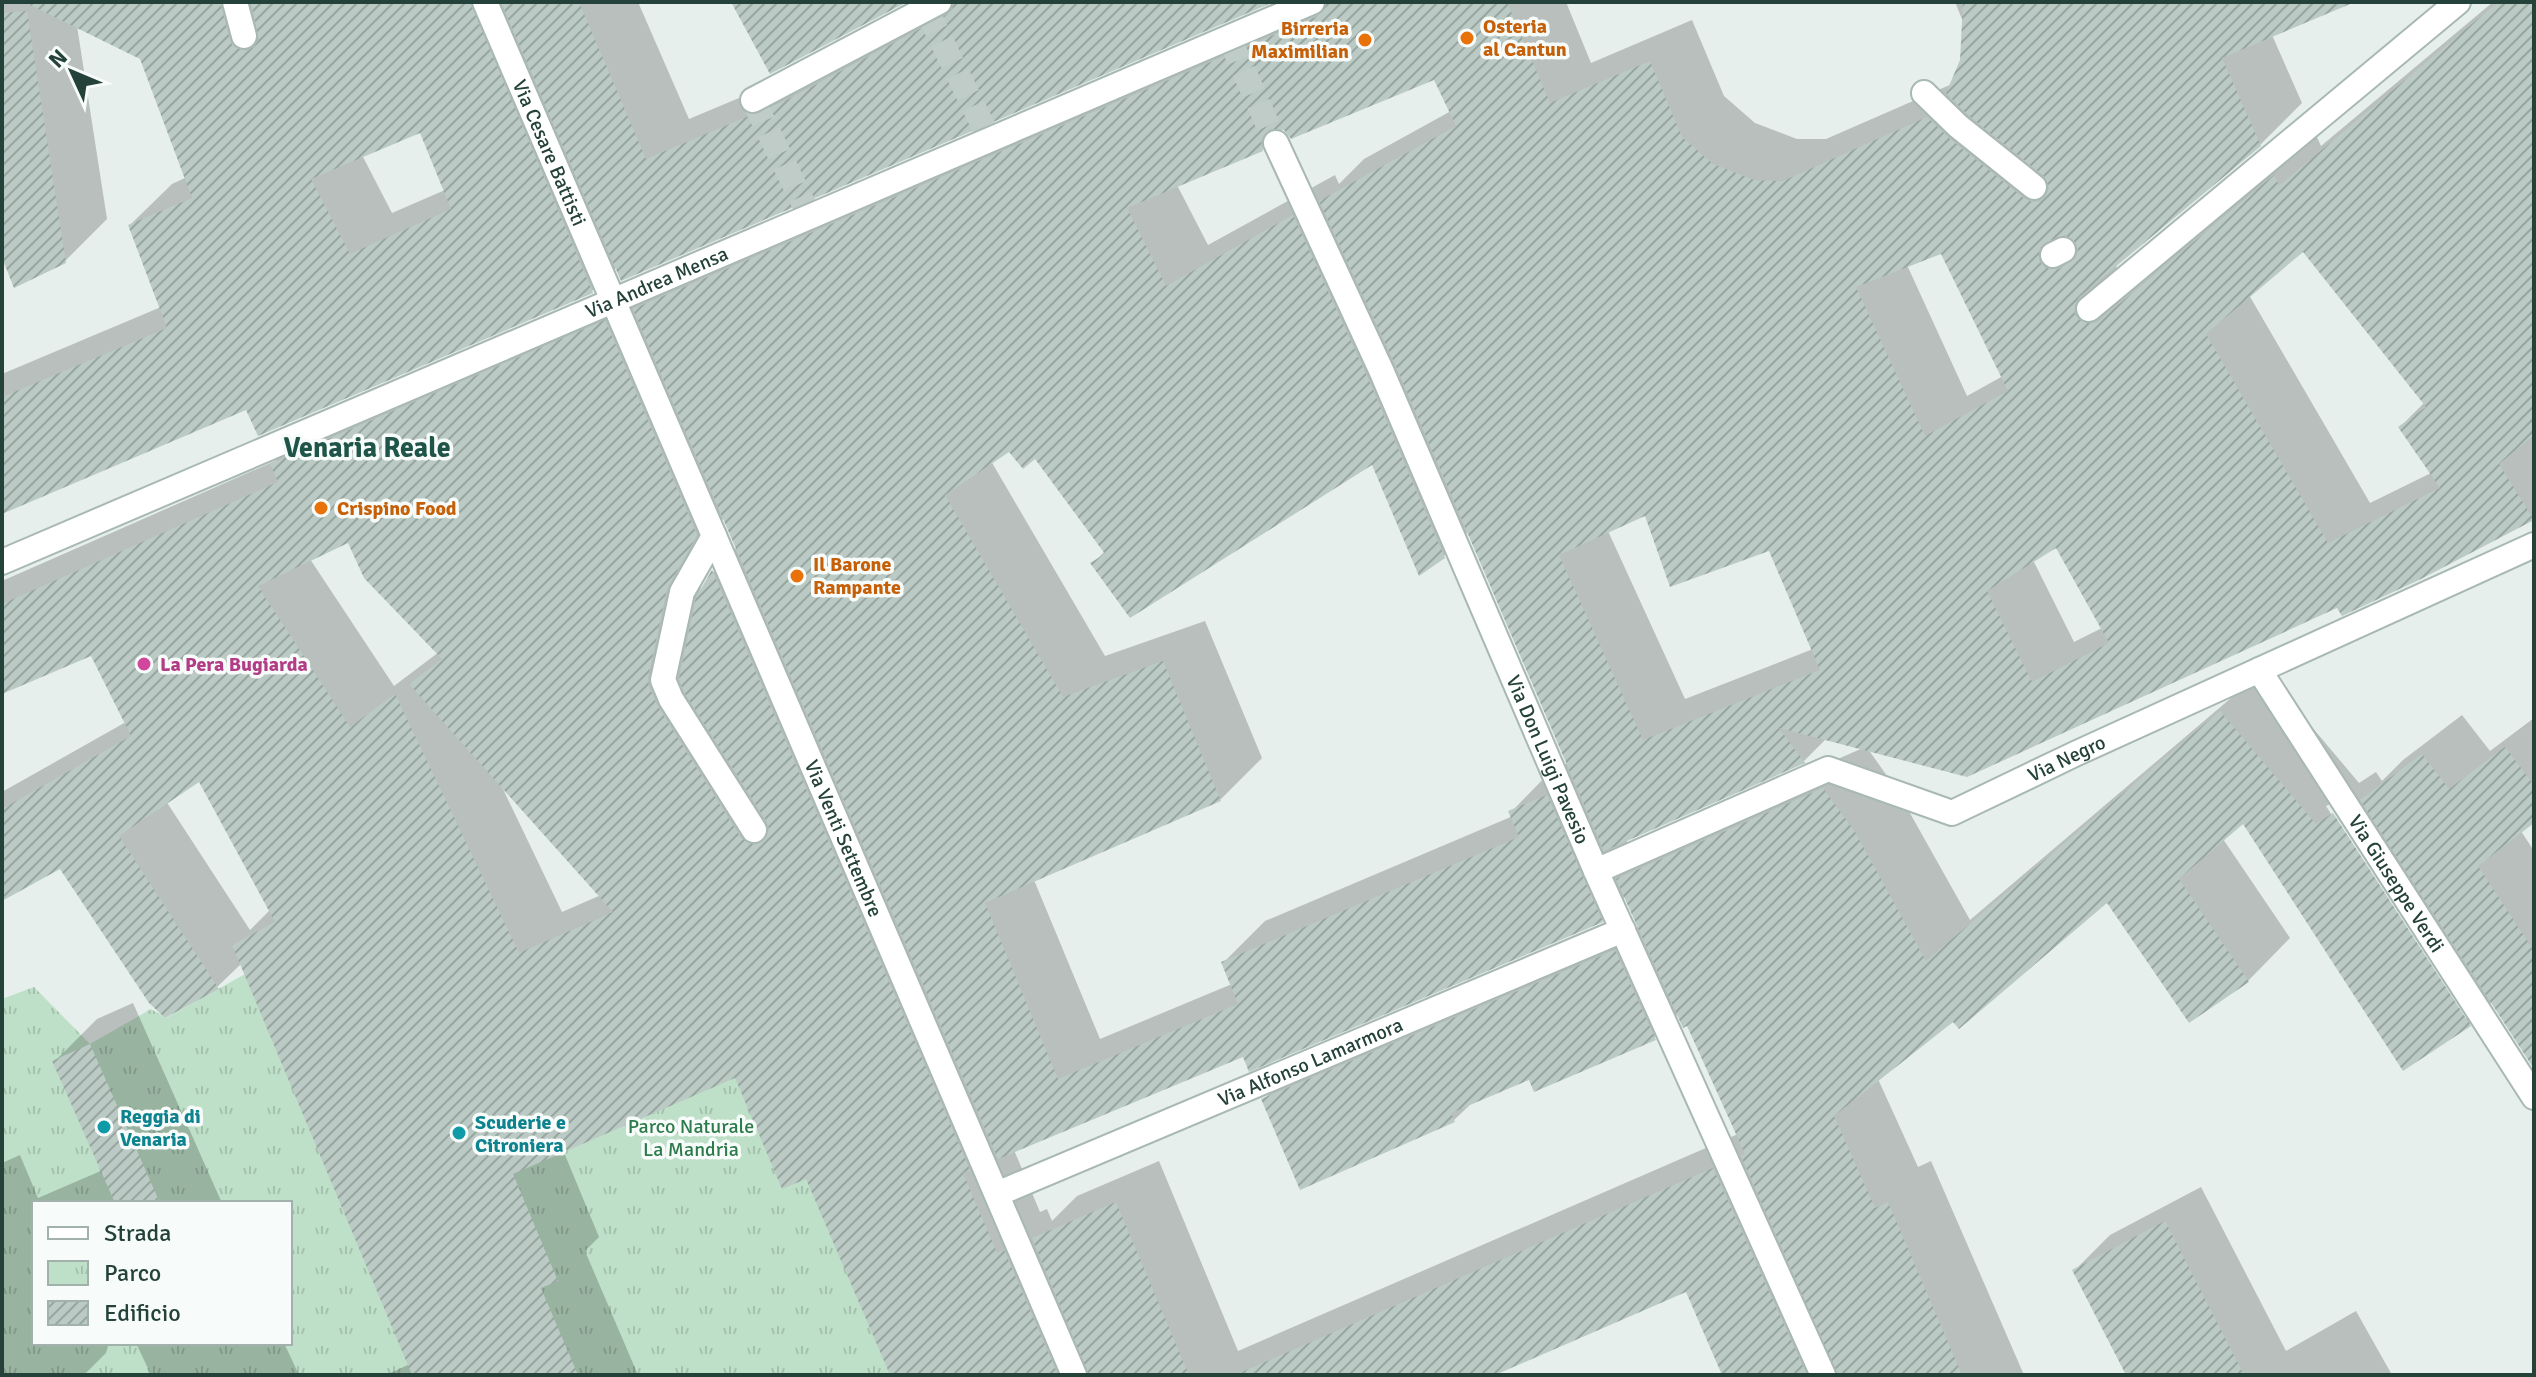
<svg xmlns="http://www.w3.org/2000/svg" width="2536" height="1377" font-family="Signika,sans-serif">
  <defs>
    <pattern id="park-tufts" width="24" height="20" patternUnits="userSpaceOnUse" patternTransform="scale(2)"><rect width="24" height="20" fill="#bfe0c8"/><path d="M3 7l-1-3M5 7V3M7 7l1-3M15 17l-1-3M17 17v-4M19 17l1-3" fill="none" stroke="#a4c1ad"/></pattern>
    <pattern id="building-hatch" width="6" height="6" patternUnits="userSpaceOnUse" patternTransform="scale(2)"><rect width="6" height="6" fill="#bbcac4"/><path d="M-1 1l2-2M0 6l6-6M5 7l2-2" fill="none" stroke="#98a6a0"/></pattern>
  </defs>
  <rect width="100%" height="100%" fill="#e6efeb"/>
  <!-- park -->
  <path fill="url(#park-tufts)" fill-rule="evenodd" d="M815,823L1048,1375H2V999L34,987L90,1044L151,1009L166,1018L294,947L432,992ZM34,1203H290V1343H34Z"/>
  <!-- shadow -->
  <path fill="#0003" fill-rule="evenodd" d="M2,2H638L689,119L829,60L938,2H1269L617,267L592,291L259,434L247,407L2,512V374L161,307L130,225L172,184L187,177L142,58L77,26L107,219L65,261L2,252ZM421,131L445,190L392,213L362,155Z
    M1298,2H1566L1591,63L1692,20L1724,96L1755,123L1797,139H1826L1952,84L1962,61L1964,24L1955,2H2353L2272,35L2302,103L2260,145L2116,264L2118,276L2316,135L2321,146L2493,2H2534V517L2420,578L2338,606L1868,749L1897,790L1970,920L2264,670L2359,783L2376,772L2382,781L2403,760L2462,715L2490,751L2534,718V821L2521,831L2534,851V1062L2493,1001L2469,1025L2243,821L2223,839L2290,938L2248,981L2108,900L1878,1079L1918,1167L1931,1161L2024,1375H1724L1687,1289L1490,1375H892L807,1177L736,1075L563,1150L599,1237L585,1251L638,1375H386L410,1364L242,963L217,987L61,866L2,899V792L126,722L92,653L2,692V581L275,461L315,422ZM1434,78L1451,111L1364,159L1339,184L1335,175L1208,245L1177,185L1262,149L1283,128ZM2303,249L2425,402L2400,427L2431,473L2370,503L2249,295ZM1942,251L2003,376L1967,396L1907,265ZM1009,449L1036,457L1105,551L1093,563L1373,462L1444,556L1469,531L1568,763L1552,770L1511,812L1513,816L1265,921L1223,963L1232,984L1100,1039L1034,880L1220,800L1262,758L1205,621L1105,656L991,461ZM1646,514L1770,549L1813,649L1685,699L1608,531ZM724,517L737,547L714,571L699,597L709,544ZM349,541L439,652L394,686L310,559ZM2057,545L2102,628L2074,642L2033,560ZM1827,738L1863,748L1661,836L1636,862L1626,839L1804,761ZM199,779L271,909L250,930L166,801ZM502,787L601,895L562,912ZM2330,804L2467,1018H2463L2326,806ZM1626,896L1640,926L1288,1075L1263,1100L1454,1120L1473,1102L1530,1077L1654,1038L1679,1013L1688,1023L1738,1134L1238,1351L1159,1161L1077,1196L1052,1221L1047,1209L1040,1212L1014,1150L1244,1055L1602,921Z
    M133,1003L222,1203H34V1343H109L106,1353L84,1375H2V1163L20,1155L38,1198L103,1170L54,1062L97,1019Z
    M2201,1187L2286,1351L2356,1311L2392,1375H2129L2075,1270L2110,1235Z
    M136,1343H284L299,1375H151Z"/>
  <!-- building -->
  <path fill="url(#building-hatch)" fill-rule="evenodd" d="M24,2H220L230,41L234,47L247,51L254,47L259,39L251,2H470L593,293L258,436L246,410L2,514V397L167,328L128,225L192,198L140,59ZM420,133L451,209L350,254L311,179Z
    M501,2H579L646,159L785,101L946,15L952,9L954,2H1274L621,281Z
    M731,2H907L770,74Z
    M1327,2H1507L1550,103L1650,61L1682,137L1713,164L1754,180L1783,181L1927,117L1949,138L2025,199L2032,202L2040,201L2046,196L2049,188L2044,176L1968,115L1946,93L1960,60L1963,2H2355L2222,58L2261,146L2079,297L2075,305L2074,312L2078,319L2091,324L2099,321L2274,175L2279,186L2498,2H2534V435L2499,464L2534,520L2421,579L2342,616L2337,608L1967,777L1779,728L1805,763L1604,851L1395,364L1319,201L1456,126L1434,80L1291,139L1284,130L1270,129L1264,134L1261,141L1263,151L1127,208L1166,286L1293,215L1367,376L1445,558L1419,576L1372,465L1130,618L1090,563L1105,554L1035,459L1023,469L1009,452L945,495L1063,697L1163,661L1221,801L985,903L1058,1079L1238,1004L1221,962L1519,837L1508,811L1547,795L1603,922L1249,1072L1243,1057L998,1159L633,309L1318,16L1324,10ZM2065,235L2076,243L2078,250L2076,258L2059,269L2045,268L2039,261L2040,247L2046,242ZM2303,252L2426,407L2398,427L2440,488L2328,543L2206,334ZM1941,254L2008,391L1925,436L1856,287ZM1645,516L1670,587L1769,551L1820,670L1643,740L1559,555ZM2056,548L2109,643L2032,682L1987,591Z
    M27,11L66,263L14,288L2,258V13Z
    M605,320L697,535L667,589L648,677L649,686L657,705L741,838L754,845L763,842L769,830L767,822L684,692L679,679L696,597L712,570L970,1170L963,1173L997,1253L1004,1250L1058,1375H890L806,1179L782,1189L735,1078L513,1174L558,1281L541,1288L578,1375H412L232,945L275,922L199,782L119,836L219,989L165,1018L149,1003L60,869L2,901V809L131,736L91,656L2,694V604L278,482L270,464ZM348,543L364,578L442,659L409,684L613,912L519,953L395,694L350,727L258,586Z
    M2220,711L2316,824L2333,813L2471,1026L2403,1071L2243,824L2179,879L2249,982L2189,1023L2107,903L1959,1029L1953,1022L1834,1116L1875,1208L1888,1202L1962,1375H1838L1741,1156L1745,1154L1687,1026L1683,1028L1616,879L1823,788L1855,832L1926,961Z
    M2505,747L2534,785V823L2478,866L2534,951V1069L2360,800L2422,754L2449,789Z
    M1615,950L1656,1040L1534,1092L1529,1080L1451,1113L1455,1122L1300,1190L1261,1099Z
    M90,1044L160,1203H115L52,1061Z
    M1713,1168L1807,1375H1722L1686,1292L1495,1375H1235Z
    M1116,1202L1189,1375H1089L1032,1238Z
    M2165,1221L2244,1375H2126L2072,1270Z"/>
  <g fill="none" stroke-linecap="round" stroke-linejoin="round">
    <!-- minor-tunnel -->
    <path stroke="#bfccc8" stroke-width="24" stroke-dasharray="24 12" stroke-linecap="butt" d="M926,9L990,140
      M1229,38L1276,143
      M753,100L810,217"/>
    <defs>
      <g id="minor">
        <path d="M235,2L244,36"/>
        <path id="s1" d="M485,2L1074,1375"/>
        <path d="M1924,93L1958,126L2034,187"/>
        <path d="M753,100L939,2"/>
        <path id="s2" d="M1276,143L1381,370L1596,871L1823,1375"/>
        <path d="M2053,255L2063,250"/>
        <path d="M2089,309L2458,2"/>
        <path d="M714,536L682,592L663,680L671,699L754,830"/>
        <path id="s3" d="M2,562L1312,2"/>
        <path id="s4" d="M2259,670L2534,1097"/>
        <path id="s5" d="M1596,871L1828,769L1952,813L2077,753L2534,545"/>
        <path id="s6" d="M997,1194L1623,930"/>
      </g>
    </defs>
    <!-- minor casing -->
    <use href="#minor" stroke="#a8b8b2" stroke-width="28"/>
    <!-- minor -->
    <use href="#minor" stroke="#fff" stroke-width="24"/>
  </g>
  <!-- markers -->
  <g fill="#e8710a" stroke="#f7fbf9" stroke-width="3">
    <circle cx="1467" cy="38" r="8"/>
    <circle cx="1365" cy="40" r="8"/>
    <circle cx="321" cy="508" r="8"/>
    <circle cx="797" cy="576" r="8"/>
  </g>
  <circle fill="#d1479c" stroke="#f7fbf9" stroke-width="3" cx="144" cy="664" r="8"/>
  <g fill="#0f9aa8" stroke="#f7fbf9" stroke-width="3">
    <circle cx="104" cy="1127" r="8"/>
    <circle cx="459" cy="1133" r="8"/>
  </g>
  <g text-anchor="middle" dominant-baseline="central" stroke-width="7" stroke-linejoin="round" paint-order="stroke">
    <!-- food labels -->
    <g font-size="20" font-weight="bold" fill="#c56008" stroke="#f7fbf9" text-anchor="start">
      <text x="1483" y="26">Osteria<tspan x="1483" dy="23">al Cantun</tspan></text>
      <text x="1349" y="28" text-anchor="end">Birreria<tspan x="1349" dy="23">Maximilian</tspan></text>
      <text x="337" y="508">Crispino Food</text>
      <text x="813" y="564">Il Barone<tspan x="813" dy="23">Rampante</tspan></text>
    </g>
    <!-- street labels -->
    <g font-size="20" fill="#24423a" stroke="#f7fbf9">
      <text stroke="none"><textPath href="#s1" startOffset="164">Via Cesare Battisti</textPath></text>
      <text stroke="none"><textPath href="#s3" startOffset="712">Via Andrea Mensa</textPath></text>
      <text stroke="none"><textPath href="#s5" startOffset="512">Via Negro</textPath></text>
      <text stroke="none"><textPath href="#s2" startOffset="674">Via Don Luigi Pavesio</textPath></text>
      <text stroke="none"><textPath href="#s1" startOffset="910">Via Venti Settembre</textPath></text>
      <text stroke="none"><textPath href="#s4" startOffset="254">Via Giuseppe Verdi</textPath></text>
      <text stroke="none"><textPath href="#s6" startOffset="340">Via Alfonso Lamarmora</textPath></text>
    </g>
    <!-- hotel labels -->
    <g font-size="20" font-weight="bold" fill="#b23c85" stroke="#f7fbf9" text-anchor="start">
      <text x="160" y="664">La Pera Bugiarda</text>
    </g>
    <!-- culture labels -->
    <g font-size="20" font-weight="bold" fill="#0d838f" stroke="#f7fbf9" text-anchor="start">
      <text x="120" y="1116">Reggia di<tspan x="120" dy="23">Venaria</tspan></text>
      <text x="475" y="1122">Scuderie e<tspan x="475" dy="23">Citroniera</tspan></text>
    </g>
    <!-- park labels -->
    <g font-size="20" fill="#2d7a4b" stroke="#f7fbf9">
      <text x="691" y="1126">Parco Naturale<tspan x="691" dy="23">La Mandria</tspan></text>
    </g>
    <!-- district labels -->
    <g font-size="28" font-weight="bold" fill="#1f5548" stroke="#f7fbf9">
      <text x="367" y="448">Venaria Reale</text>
    </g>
  </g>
  <!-- border -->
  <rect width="2536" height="1377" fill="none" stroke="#24423a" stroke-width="8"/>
  <!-- legend -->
  <rect x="32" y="1201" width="260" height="144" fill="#f7fbf9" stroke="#a3b1ad" stroke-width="2"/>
  <rect x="48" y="1227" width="40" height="12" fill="#ffffff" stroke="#a3b1ad" stroke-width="2"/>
  <text x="104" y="1241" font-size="24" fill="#24423a">Strada</text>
  <rect x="48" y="1261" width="40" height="24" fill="url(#park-tufts)" stroke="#a3b1ad" stroke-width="2"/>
  <text x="104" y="1281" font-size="24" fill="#24423a">Parco</text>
  <rect x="48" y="1301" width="40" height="24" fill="url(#building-hatch)" stroke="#a3b1ad" stroke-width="2"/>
  <text x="104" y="1321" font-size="24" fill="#24423a">Edificio</text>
  <!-- north arrow -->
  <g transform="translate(72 72) rotate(314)" stroke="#f7fbf9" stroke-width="6" paint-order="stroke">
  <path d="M0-6L14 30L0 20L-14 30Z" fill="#24423a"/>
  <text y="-12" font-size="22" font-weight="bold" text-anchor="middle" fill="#24423a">N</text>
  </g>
</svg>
